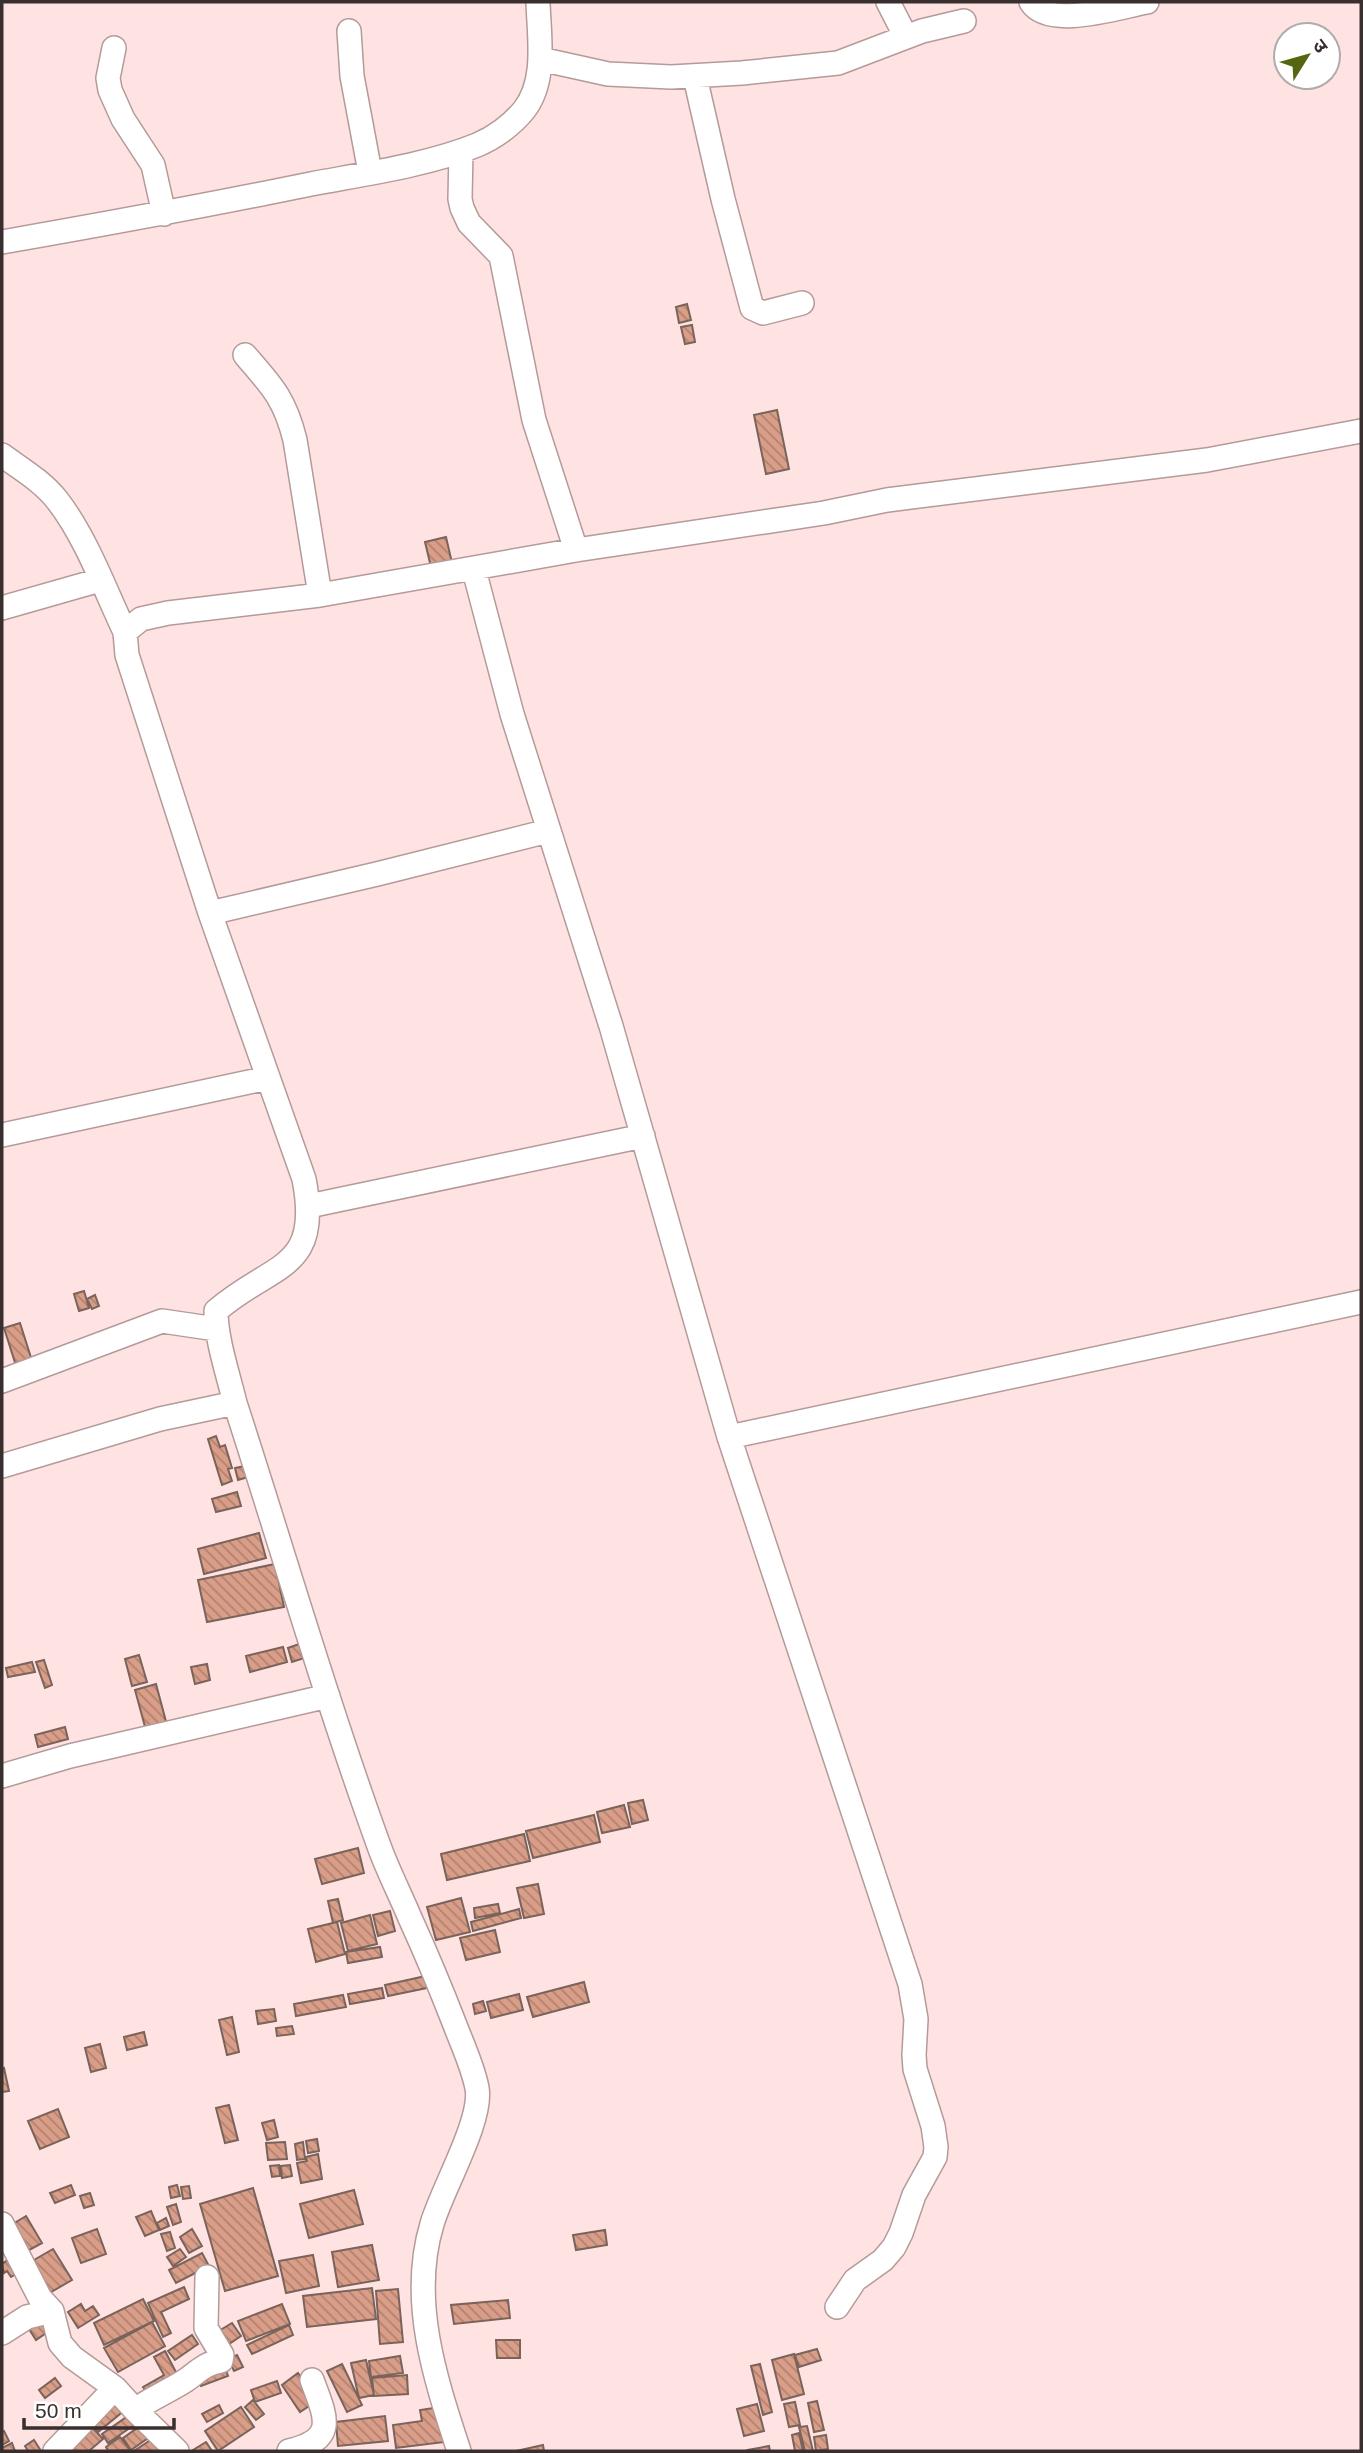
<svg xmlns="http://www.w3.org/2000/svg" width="1363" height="2453" font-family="Arial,'Noto Sans Devanagari',sans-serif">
  <defs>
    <pattern id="building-back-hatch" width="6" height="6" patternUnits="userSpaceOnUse" patternTransform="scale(1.75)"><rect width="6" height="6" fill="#da9e88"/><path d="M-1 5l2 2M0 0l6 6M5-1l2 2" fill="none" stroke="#b28170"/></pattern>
  </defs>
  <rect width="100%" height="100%" fill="#ffe3e2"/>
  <!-- building -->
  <path fill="url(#building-back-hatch)" stroke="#79635b" stroke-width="2" d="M687,304L691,320L679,323L676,307Z
    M692,325L695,342L685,344L681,327Z
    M777,410L789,469L766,474L754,415Z
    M446,537L452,563L431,567L425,542Z
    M84,1291L89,1308L79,1311L74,1294Z
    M95,1295L99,1306L92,1309L87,1299Z
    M20,1323L34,1367L18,1372L4,1328Z
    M216,1436L220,1447L225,1445L232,1468L228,1469L232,1481L222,1485L208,1439Z
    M245,1466L248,1477L238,1480L235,1468Z
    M237,1492L241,1506L216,1512L212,1499Z
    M259,1533L266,1558L204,1574L198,1549Z
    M275,1564L284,1607L207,1622L198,1580Z
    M302,1643L307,1657L292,1662L288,1648Z
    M283,1647L287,1662L250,1672L246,1656Z
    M139,1655L147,1682L132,1686L125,1659Z
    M44,1660L52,1685L45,1688L36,1662Z
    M32,1662L35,1672L8,1677L6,1668Z
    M207,1664L210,1680L195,1684L191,1667Z
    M156,1684L168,1729L147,1734L135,1690Z
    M65,1727L68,1739L38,1747L35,1735Z
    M643,1800L648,1820L632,1824L628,1803Z
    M624,1805L630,1827L602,1833L597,1812Z
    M594,1815L600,1842L533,1858L526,1831Z
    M524,1834L530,1861L447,1880L441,1854Z
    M358,1848L364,1873L322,1884L315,1859Z
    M538,1884L544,1914L524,1918L517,1888Z
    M461,1898L470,1932L436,1940L427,1907Z
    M338,1899L343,1920L333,1923L328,1901Z
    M498,1904L500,1913L475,1918L474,1908Z
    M519,1909L521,1918L473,1931L471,1922Z
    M390,1911L395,1931L378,1936L373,1915Z
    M370,1915L377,1944L348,1951L341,1923Z
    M337,1922L345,1954L316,1962L308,1929Z
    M495,1930L500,1952L466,1960L460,1938Z
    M380,1947L382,1957L348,1963L346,1952Z
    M430,1975L432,1987L388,1996L385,1985Z
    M584,1982L589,2002L533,2017L527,1997Z
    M382,1988L384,1998L350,2004L348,1994Z
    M519,1994L523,2010L491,2018L487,2002Z
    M343,1995L346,2007L296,2016L294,2004Z
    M483,2001L486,2011L475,2014L473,2004Z
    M274,2009L276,2021L258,2024L256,2011Z
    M232,2017L239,2052L227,2055L219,2020Z
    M292,2026L294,2034L277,2036L276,2028Z
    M144,2032L147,2045L127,2050L124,2037Z
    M100,2044L106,2068L91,2072L85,2048Z
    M4,2068L9,2091L2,2092V2069Z
    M229,2105L238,2140L225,2143L216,2108Z
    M58,2109L69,2137L40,2149L28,2121Z
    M274,2120L278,2137L267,2140L262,2123Z
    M317,2139L319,2151L308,2153L306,2141Z
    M285,2142L287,2159L268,2160L266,2143Z
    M303,2142L305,2159L297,2160L295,2144Z
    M318,2154L322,2179L301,2183L297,2163L307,2161L306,2157Z
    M279,2165L280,2176L272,2177L270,2166Z
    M290,2165L292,2176L282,2178L281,2166Z
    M71,2185L75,2195L55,2203L50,2193Z
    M177,2185L180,2196L171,2198L169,2187Z
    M189,2186L191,2198L183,2199L181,2187Z
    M253,2188L278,2276L225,2291L200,2204Z
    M354,2190L363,2224L309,2238L300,2204Z
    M90,2193L94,2205L84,2208L80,2196Z
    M176,2204L181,2222L173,2225L167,2207Z
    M151,2211L159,2230L145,2236L136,2217Z
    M26,2216L42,2243L22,2254L6,2228Z
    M166,2218L169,2226L160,2230L157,2223Z
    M97,2229L106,2254L81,2263L72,2238Z
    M192,2229L202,2246L189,2253L180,2237Z
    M605,2230L607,2245L576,2250L573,2235Z
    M170,2232L175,2248L167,2251L161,2234Z
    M372,2245L379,2280L338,2287L332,2252Z
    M53,2249L72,2280L46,2295L27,2264Z
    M180,2249L186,2257L173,2266L167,2257Z
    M202,2253L209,2266L176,2283L169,2270Z
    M313,2255L319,2286L286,2293L279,2261Z
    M12,2257L21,2271L11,2277L7,2271L4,2273L2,2264Z
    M184,2287L189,2299L161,2312L171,2333L163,2337L148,2303Z
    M372,2288L376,2319L307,2327L303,2296Z
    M398,2289L403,2342L380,2344L376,2291Z
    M143,2299L154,2321L104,2345L94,2323Z
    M508,2300L510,2318L454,2324L451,2305Z
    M81,2304L85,2311L93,2306L99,2315L78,2328L68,2312Z
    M282,2304L290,2324L246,2341L238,2321Z
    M46,2318L52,2329L36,2340L29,2329Z
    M152,2322L165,2346L118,2372L104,2348Z
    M232,2323L241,2336L226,2346L217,2332Z
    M289,2325L293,2335L252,2354L247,2345Z
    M192,2335L198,2344L175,2360L168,2351Z
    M496,2340H520V2358H497Z
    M817,2349L821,2360L799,2367L795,2355Z
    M165,2351L178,2376L147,2393L143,2387L164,2375L154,2357Z
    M794,2354L804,2394L782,2400L772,2360Z
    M237,2355L243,2367L234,2371L228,2359Z
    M400,2356L403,2373L371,2377L369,2361Z
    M366,2360L374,2395L359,2398L351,2363Z
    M224,2364L228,2376L201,2386L196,2374Z
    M342,2364L362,2405L347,2412L327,2371Z
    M760,2364L772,2412L763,2415L751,2366Z
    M298,2373L318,2400L300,2412L282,2385Z
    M407,2375L408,2394L374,2396L372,2378Z
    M55,2378L61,2386L45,2398L39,2390Z
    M277,2381L281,2393L255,2402L251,2390Z
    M116,2396L126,2409L98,2432L87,2419Z
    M253,2400L264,2414L256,2420L245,2407Z
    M817,2401L824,2430L814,2432L808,2403Z
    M795,2402L800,2425L789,2427L784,2404Z
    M757,2404L764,2431L744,2436L737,2409Z
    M219,2405L223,2413L207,2422L202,2414Z
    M241,2407L254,2427L218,2451L205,2431Z
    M441,2407L445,2442L396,2448L393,2425L422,2421L420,2410Z
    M128,2416L134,2425L108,2443L102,2434Z
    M385,2416L388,2441L338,2446L336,2422Z
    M89,2424L103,2439L89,2451H69Z
    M143,2424L151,2436L131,2450L123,2438Z
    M807,2426L813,2451H805L799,2427Z
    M4,2431L9,2441L2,2445V2432Z
    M799,2433L803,2451H795L792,2435Z
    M826,2435L828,2449L816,2451L814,2437Z
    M120,2437L130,2450L108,2451L106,2447Z
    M155,2437L165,2451H134Z
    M34,2440L41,2451H28L25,2446Z
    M206,2442L212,2451H193V2450Z
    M12,2443L15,2451H2V2448Z
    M543,2445L544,2451H516Z
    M769,2446L770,2451H749L748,2450Z"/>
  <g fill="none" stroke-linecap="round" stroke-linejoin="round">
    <defs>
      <path id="minor" d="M888,2L906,37
        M1031,2C1049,30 1119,7 1147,2
        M349,31L352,76L370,172
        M114,48L108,78L110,90L123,119L153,165L164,214
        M540,59L608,74L671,77L742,73L838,63L922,31L964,21
        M695,77L723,199L752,308L763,313L802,303
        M461,151L460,199L462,208L469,223L501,256L534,420L576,550
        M2,242C105,224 208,205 311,184C364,174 428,165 477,145C494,138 512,125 524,110C547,81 539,37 538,2
        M245,355C272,386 285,399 295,440L320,595
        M2,455C21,469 42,481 57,500C86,537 105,590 125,632
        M474,570L512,714L611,1026L729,1437L910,1984L916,2019L914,2055L915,2069L933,2126L936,2147L935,2157L914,2195L901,2233L894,2247L883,2260L855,2280L837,2307
        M2,608L100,580
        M210,913L377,874L548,831
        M2,1135L268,1078
        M309,1206L643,1136
        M2,1381L162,1321L216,1329
        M729,1437L1361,1302
        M2,1466L160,1419L235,1403
        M2,1776L70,1756L328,1696
        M2,2224L40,2298L52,2311L60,2343L72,2357L115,2388L135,2410L177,2451
        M2,2333L27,2317L52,2311
        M135,2410C150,2399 167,2392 183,2382C196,2374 204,2363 221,2361L222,2355L206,2328L207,2277
        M55,2451L115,2388
        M289,2451C338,2439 326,2418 312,2380
        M459,2451C435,2378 409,2300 432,2224C442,2189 483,2120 477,2088C473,2067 463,2046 455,2025C441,1989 426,1953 410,1918C400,1894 388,1871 379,1846C326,1700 283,1551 235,1403C228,1374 216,1339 216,1311C272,1262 322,1272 304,1179L210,913L127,655L125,632L141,619L168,613L320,595L576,550L824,513L887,500L1207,460L1361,431"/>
    </defs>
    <!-- minor casing -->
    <use href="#minor" stroke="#b49a99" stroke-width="26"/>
    <!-- minor -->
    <use href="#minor" stroke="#fff" stroke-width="23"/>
  </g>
  <!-- border -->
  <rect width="1363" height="2453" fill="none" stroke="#3a2f2f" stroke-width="7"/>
  <!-- north arrow -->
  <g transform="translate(1307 56) rotate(53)"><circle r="33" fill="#ffffff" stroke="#b0acac" stroke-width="2"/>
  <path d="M0-5L12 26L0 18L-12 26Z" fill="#546610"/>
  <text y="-10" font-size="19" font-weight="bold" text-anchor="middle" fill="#3a2f2f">उ</text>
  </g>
  <!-- scale -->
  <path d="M24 2418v10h150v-10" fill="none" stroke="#3a2f2f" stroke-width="3.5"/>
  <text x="35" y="2418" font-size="21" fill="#3a2f2f" stroke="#ffffff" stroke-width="5" paint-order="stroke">50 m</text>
</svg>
